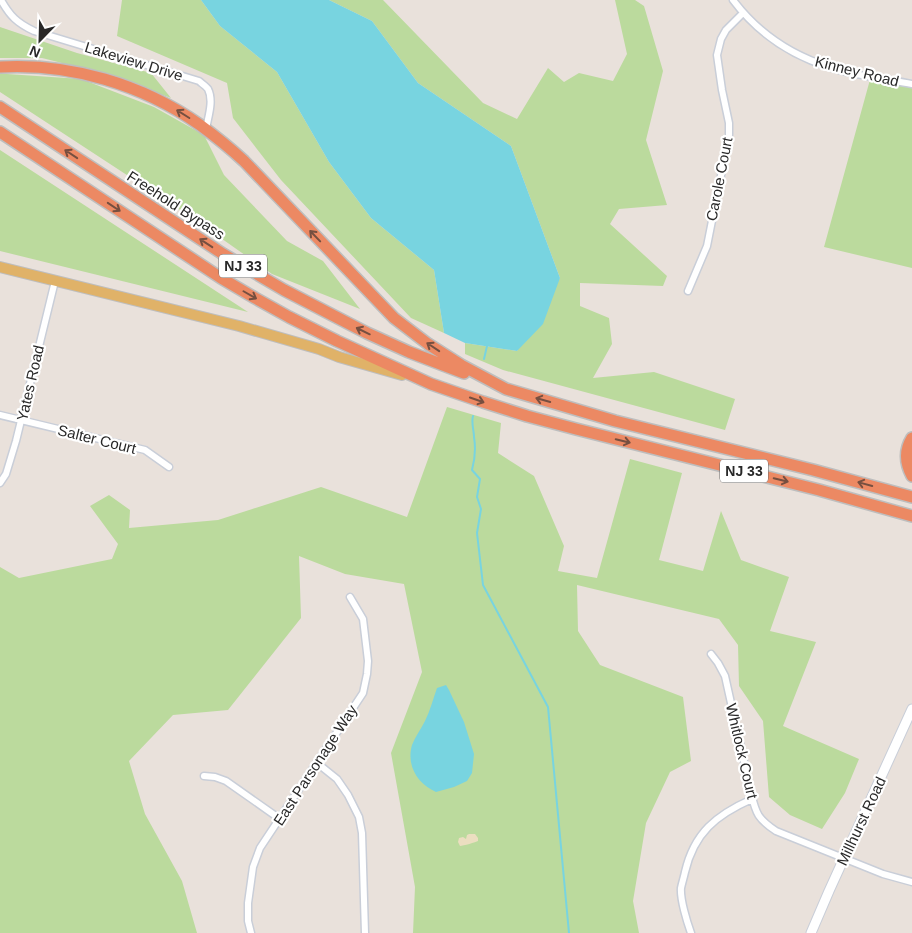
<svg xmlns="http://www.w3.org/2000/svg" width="912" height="933" font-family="Helvetica,sans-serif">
  <rect width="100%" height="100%" fill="#e9e1db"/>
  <!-- green -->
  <path fill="#bbda9d" d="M122,0H201L220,26L277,72L329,162L371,218L434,270L444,333L411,318L281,180L233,118L227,83L117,36Z
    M329,0H383L483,103L517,119L548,68L564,82L579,73L613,81L627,54L615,0H635L644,6L663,71L646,140L667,205L619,209L610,224L667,276L663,286L580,283V306L609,318L612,344L593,378L654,372L735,399L725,430L503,370L465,354V343L517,351L560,278L511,146L418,83L372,21Z
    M0,27L77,53L151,73L171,98L102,73L42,58H0Z
    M0,74H7L81,79L154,107L204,135L224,175L287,241L323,261L360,309L272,274L188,215L0,92Z
    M871,76L912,83V268L824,247Z
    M0,150L248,312L0,251Z
    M447,407L501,423L498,453L534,476L564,546L558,571L597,578L630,459L682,473L659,560L703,571L721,511L741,560L789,577L770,631L816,642L783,726L859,759L845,793L822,829L790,815L769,797L763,721L739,686L738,645L719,619L577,585L578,631L600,665L683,697L691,761L670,772L646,823L633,901L639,933H413L415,887L391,753L422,672L404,584L345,574L299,556L301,618L228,710L173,715L129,761L145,814L182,881L197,933H0V567L19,578L112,559L118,544L90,506L109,495L130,510L129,528L218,520L321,487L407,517Z"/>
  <!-- sand -->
  <path fill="#ebdec0" d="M469,834H475L478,838V841C476,842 463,846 460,846L458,842L459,838L463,837L466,839L467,835Z"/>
  <!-- water -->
  <path fill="#78d4e0" d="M201,0H329L372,21L418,83L511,146L560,278L543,324L517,351L465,343L444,333L434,270L371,218L329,162L277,72L220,26Z
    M446,685L449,690L464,722L474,754L472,773L467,781L454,787L436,792C418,784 406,766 412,745C415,737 421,729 425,721C430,711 433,699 437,688Z"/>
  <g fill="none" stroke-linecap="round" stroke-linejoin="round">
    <!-- stream -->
    <path stroke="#78d4e0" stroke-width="2" d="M484,359L487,346
      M473,416C471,423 474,430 474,437C476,449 475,459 472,470L480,479L477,497L481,509L477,533L483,585L548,707L569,933"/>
    <defs>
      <path id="street" d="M1,0C10,16 17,23 34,31L199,81C201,83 206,86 208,89C214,101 208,117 206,129
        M733,0C757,32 791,55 829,67C856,76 884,79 912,84
        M688,291L707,246L729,135V123L722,90L717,55L721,39L726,30L743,13
        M0,415L145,450L169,467
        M0,483L6,474L16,441L55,281
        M711,654L718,663L725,676L751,793C756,814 758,819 776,831L883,874L912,882
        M317,763L337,779L348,795L359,817L362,833L365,933
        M204,776L215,777L226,781L280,819
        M251,933L248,921V903L253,867L260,848L363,693L367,674L368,661L363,619L350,597
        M691,933C687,922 680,899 681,888C682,883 684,877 685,872C694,833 716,815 752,799"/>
      <path id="secondary" d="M811,933L829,891L912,709"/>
      <path id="primary" d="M0,267L239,326L319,349L339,357L402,375"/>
      <path id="highway" d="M0,67C70,63 142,84 200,125C215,136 230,148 244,161L394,318L428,344L461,365L506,389L615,421L813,470L912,497
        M0,107L223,254L284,290L367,333L409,352L464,373
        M0,132L153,233L221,278L255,298L289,317L337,341L431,384L483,402L527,416L576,429L819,490L912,516
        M912,438C904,451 905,463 912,476"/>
    </defs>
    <!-- street casing -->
    <use href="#street" stroke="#c9ced8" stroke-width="9"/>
    <!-- secondary casing -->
    <use href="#secondary" stroke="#c9ced8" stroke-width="11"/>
    <!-- primary casing -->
    <use href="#primary" stroke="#bebebe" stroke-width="12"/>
    <!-- highway casing -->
    <use href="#highway" stroke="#bebebe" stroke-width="14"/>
    <!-- street -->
    <use href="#street" stroke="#fff" stroke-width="6"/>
    <!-- secondary -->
    <use href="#secondary" stroke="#fff" stroke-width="9"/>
    <!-- primary -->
    <use href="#primary" stroke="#e0b268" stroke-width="10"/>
    <!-- highway -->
    <use href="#highway" stroke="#ec8963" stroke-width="11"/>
  </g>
  <!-- one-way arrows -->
  <defs><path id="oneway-shaft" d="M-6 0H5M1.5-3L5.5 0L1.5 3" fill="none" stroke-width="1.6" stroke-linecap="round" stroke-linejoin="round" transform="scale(1.25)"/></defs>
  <g stroke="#764f40">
    <use href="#oneway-shaft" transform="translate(183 114) rotate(-148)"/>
    <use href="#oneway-shaft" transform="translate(71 154) rotate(-146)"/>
    <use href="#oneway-shaft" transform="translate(114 207) rotate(34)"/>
    <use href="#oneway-shaft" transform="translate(315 236) rotate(-134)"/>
    <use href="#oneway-shaft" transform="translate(206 243) rotate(-147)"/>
    <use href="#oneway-shaft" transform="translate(250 295) rotate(30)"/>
    <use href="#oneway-shaft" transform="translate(363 331) rotate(-154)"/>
    <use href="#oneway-shaft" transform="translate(433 347) rotate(-146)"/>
    <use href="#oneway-shaft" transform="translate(477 400) rotate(19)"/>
    <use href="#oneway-shaft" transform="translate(543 400) rotate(-164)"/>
    <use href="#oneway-shaft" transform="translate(623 441) rotate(14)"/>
    <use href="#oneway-shaft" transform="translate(781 480) rotate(14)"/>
    <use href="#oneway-shaft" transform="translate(865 484) rotate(-165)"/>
  </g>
  <g text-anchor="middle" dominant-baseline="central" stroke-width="4.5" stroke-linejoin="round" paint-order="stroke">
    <!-- shield labels -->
    <g fill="#fff" stroke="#686868" stroke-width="1">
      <rect x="219" y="254.5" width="48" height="23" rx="4"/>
      <rect x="720" y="459.5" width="48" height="23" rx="4"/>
    </g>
    <g font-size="14" font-weight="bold" fill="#282828">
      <text x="243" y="266">NJ 33</text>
      <text x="744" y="471">NJ 33</text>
    </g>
    <!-- street labels -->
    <g font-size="15" fill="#282828" stroke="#fff">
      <text transform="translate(134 61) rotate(17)">Lakeview Drive</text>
      <text transform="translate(857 71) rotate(14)">Kinney Road</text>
      <text transform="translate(719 179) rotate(-79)">Carole Court</text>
      <text transform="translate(176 205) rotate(33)">Freehold Bypass</text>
      <text transform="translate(30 383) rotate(-77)">Yates Road</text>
      <text transform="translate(97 439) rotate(14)">Salter Court</text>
      <text transform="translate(742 751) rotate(77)">Whitlock Court</text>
      <text transform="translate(315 765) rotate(-57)">East Parsonage Way</text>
      <text transform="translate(861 821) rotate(-65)">Millhurst Road</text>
    </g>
  </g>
  <!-- north arrow -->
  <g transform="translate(40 40) rotate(203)" stroke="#ffffff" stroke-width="4" paint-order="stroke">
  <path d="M0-4L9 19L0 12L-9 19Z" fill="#282828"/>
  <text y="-8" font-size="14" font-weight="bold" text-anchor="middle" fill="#282828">N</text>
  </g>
</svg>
